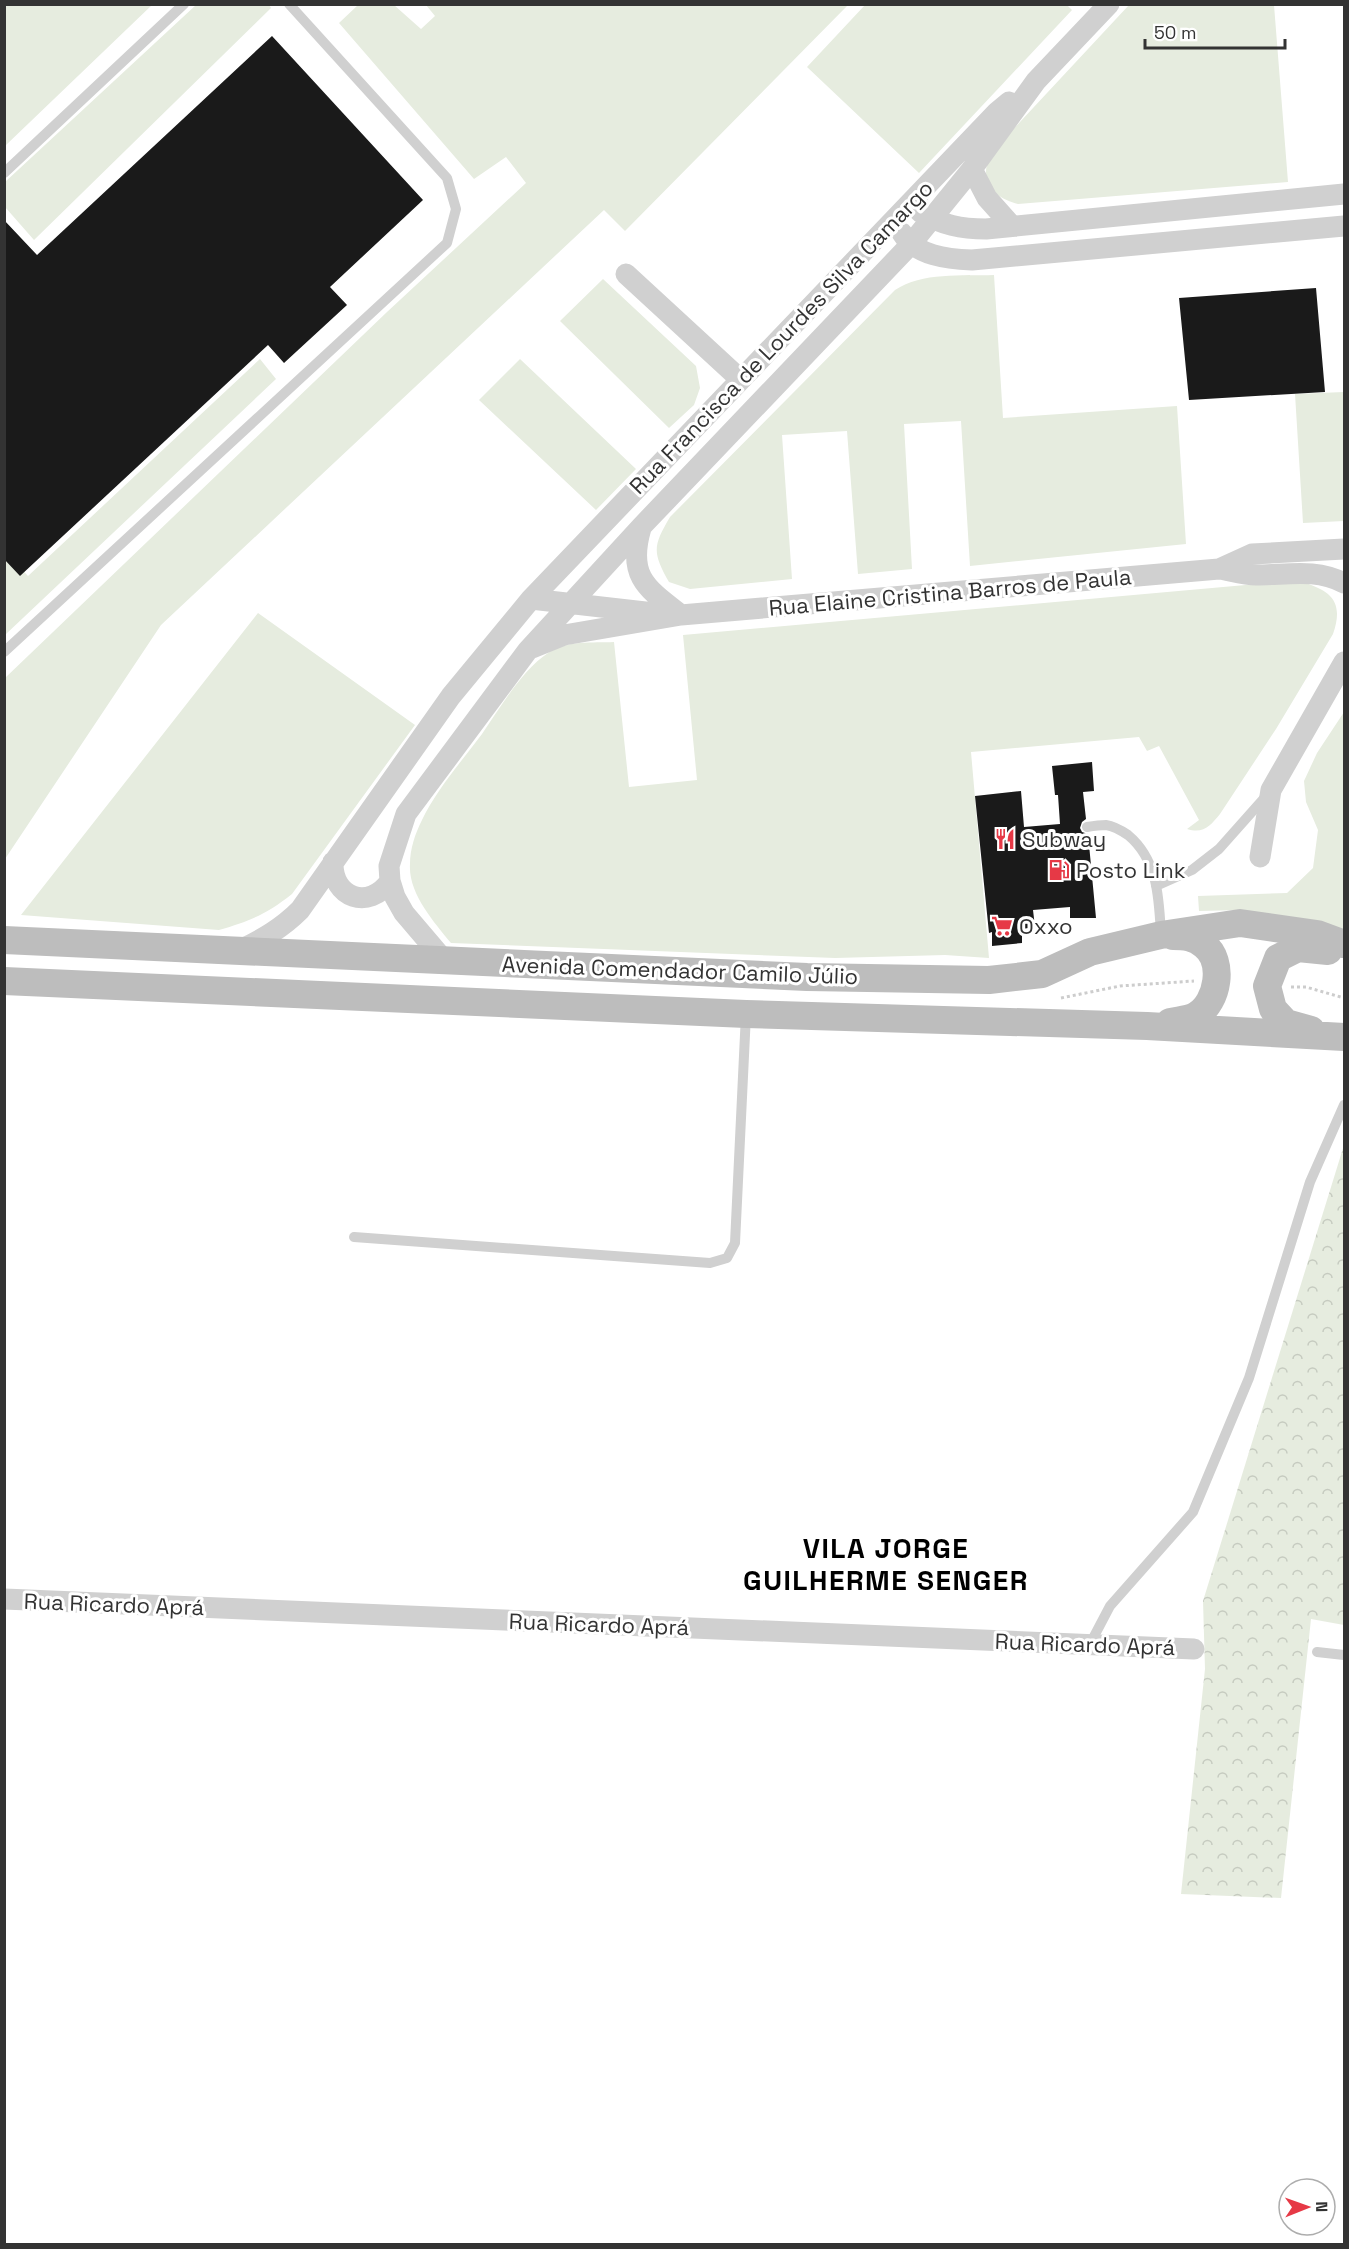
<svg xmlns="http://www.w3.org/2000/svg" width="1349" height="2249" font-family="'Space Grotesk',sans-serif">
  <defs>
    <pattern id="park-crowns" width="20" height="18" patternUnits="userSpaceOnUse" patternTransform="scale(1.5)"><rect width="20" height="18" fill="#e6ecdf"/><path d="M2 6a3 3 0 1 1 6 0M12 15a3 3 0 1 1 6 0" fill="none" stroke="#c6cbc0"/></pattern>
  </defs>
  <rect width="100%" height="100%" fill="#fff"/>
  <!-- grass -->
  <path fill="#e6ecdf" d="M5,4L152,5L5,146Z
    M269,5L271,8L34,240L5,207V182L196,5Z
    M358,5H394L421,29L435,16L426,5H848L625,231L604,210L161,625L5,859V678L387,312L526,183L506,157L474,179L339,23Z
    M1067,5L1072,10L919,173L807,67L865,5Z
    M1129,5H1274L1288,182L1018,204C1003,200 986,191 986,172C986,166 989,158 991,153Z
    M994,275L1003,418L1177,406L1186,544L970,566L961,421L904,424L912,569L858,574L847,431L782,435L792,579L690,589L669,582C652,552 653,546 670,517L895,290C922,272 962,276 994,275Z
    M603,279L696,366L700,388L694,405L669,428L560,321Z
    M260,359L276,379L5,635V551L28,576Z
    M520,359L636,469L596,510L479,400Z
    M1344,392V521L1303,523L1295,394Z
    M1302,582C1332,591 1344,602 1333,634L1276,729L1220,814C1210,826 1204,834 1187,829L1199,820L1159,746L1147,751L1139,737L971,752L989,958L945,955L835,958L451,943C434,922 408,893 410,864C410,849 415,834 422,820C437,789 461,762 482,734C500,708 522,670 548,653C566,640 593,643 614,642L629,787L697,780L683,635L1268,583Z
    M258,613L415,725L292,894C267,914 250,921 219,930L21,915Z
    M1344,712V932L1241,910L1199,911L1198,896L1287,893L1313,868L1318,830L1306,802L1304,781L1317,753Z"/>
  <!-- park -->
  <path fill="url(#park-crowns)" d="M1344,1145V1625L1311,1619L1281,1898L1181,1894L1205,1669L1203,1601Z"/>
  <!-- building -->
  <path fill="#1a1a1a" d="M272,36L423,200L330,287L347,305L284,363L268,345L20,576L4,559V220L37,255Z
    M1316,288L1325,392L1189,400L1179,298Z
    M1092,762L1094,791L1083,792L1086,819L1082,822L1080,828L1082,832L1088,834L1096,918H1070V907L1033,910L1035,927L1022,929V943L992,946V932L989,933L975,796L1021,791L1024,827L1060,824L1058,795H1055L1052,766Z"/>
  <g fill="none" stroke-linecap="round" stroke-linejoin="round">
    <!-- path -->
    <path stroke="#cdcdcd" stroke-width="3" stroke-dasharray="3 3" stroke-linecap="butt" d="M1291,987H1306L1344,998
      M1061,998L1120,986L1194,981"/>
    <!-- service -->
    <path stroke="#d0d0d0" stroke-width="10" d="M4,173L184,4
      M4,652L447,243L456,209L447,178L289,4
      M1087,827C1093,826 1100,825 1106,825C1113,826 1122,831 1128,835C1158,860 1159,898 1161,935
      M1156,886L1192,870L1219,849L1267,795
      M354,1237L710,1263L727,1258L735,1243L746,1014
      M1090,1644L1110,1606L1193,1512L1249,1378L1310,1182L1344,1105
      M1317,1652L1344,1655"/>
    <!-- minor -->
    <path stroke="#d0d0d0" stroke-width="21" d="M972,169L987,198L1012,226
      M920,212C942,225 961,229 986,229L1344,194
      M902,233C916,256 948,259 972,260L1344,226
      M626,274L740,379
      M641,528C627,576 646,588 681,615
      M1219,569L1252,554L1344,549
      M531,599L654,613
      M532,648L564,635L681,615L1219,569C1231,571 1244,575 1256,575C1287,575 1316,568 1344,583
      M1260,857L1271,790L1344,662
      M333,862C332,898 369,911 390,881
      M240,950C263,939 282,928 300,910L451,696L531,599L997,112L1009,102
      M444,960L404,913L395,897L390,881L389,866L406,814L528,650L641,527L911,244L972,169L1036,81L1109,4
      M4,1599L1194,1649"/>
    <!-- secondary -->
    <path stroke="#bdbdbd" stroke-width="28" d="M4,940L807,977L989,980L1042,974L1090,952L1161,935L1240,923L1317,934L1344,944
      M4,981L746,1014L1147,1026L1344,1037
      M1170,1022C1178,1020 1190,1020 1197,1015C1218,1002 1225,961 1204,945C1194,937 1185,936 1173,936
      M1311,1030L1286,1023L1273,1009L1267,986L1278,958L1298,948L1328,951"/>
  </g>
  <!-- icons -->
  <defs>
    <symbol id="restaurant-bare" viewBox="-9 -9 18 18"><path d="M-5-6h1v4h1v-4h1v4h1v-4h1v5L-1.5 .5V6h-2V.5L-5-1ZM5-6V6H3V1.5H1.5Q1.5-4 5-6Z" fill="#e63946" stroke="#fff" stroke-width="2.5" paint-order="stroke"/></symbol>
    <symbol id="fuel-bare" viewBox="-9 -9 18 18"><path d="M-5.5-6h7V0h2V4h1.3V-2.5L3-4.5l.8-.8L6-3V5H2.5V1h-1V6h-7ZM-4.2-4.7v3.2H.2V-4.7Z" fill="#e63946" stroke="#fff" stroke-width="2.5" paint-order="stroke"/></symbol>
    <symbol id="supermarket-bare" viewBox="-9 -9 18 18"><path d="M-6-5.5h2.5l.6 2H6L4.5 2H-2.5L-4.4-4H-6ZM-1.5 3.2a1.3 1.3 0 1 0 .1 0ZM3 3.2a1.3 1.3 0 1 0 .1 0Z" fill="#e63946" stroke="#fff" stroke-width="2.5" paint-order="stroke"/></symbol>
  </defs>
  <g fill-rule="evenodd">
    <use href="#restaurant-bare" x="990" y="824" width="30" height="30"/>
    <use href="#fuel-bare" x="1044" y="855" width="30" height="30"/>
    <use href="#supermarket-bare" x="987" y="911" width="30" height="30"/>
  </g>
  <g text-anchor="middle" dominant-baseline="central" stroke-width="6" stroke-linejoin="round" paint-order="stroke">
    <!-- street labels -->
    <g font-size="22" fill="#333" stroke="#fff">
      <text transform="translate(781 337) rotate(-46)">Rua Francisca de Lourdes Silva Camargo</text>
      <text transform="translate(950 592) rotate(-5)">Rua Elaine Cristina Barros de Paula</text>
      <text transform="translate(680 970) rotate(2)">Avenida Comendador Camilo Júlio</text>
      <text transform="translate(114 1604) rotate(2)">Rua Ricardo Aprá</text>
      <text transform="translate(599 1624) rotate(2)">Rua Ricardo Aprá</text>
      <text transform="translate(1085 1644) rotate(2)">Rua Ricardo Aprá</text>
    </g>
    <!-- poi labels -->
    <g font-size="22" fill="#333" stroke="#fff" text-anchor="start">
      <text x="1022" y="839">Subway</text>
      <text x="1076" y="870">Posto Link</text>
      <text x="1019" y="926">Oxxo</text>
    </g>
    <!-- district labels -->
    <g font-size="28" font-weight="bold" letter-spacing="1.5" fill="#000" stroke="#fff">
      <text x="886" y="1548">VILA JORGE<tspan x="886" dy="32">GUILHERME SENGER</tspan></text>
    </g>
  </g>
  <!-- border -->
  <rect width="1349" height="2249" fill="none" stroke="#333333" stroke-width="12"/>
  <!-- north arrow -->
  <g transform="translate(1307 2207) rotate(89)"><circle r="28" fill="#ffffff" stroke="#adadad" stroke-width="1.5"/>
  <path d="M0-4.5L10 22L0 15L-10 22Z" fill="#e63946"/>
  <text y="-9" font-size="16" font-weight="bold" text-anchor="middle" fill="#333333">N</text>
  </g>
  <!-- scale -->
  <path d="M1145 39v9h140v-9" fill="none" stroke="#333333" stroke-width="3"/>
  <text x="1154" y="39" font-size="18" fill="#333333" stroke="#ffffff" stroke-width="4.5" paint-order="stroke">50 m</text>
</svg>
